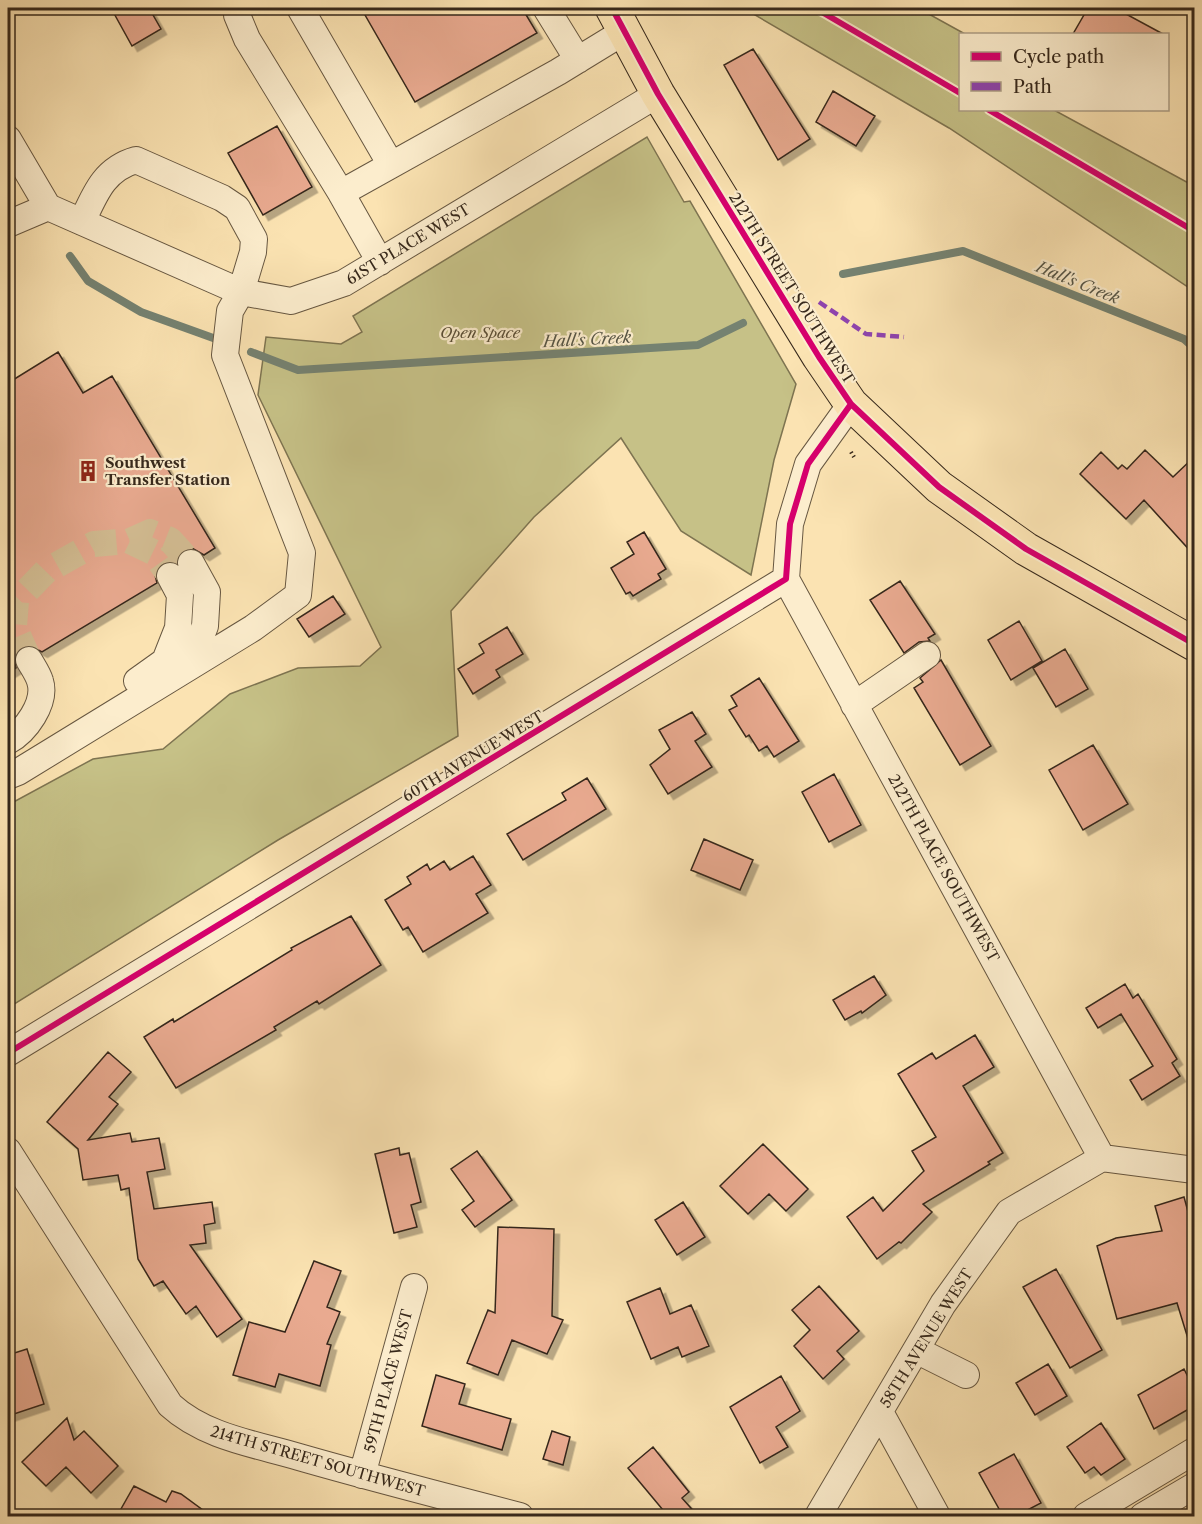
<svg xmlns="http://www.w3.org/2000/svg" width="1202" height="1524" font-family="'Libre Caslon Text',serif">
  <defs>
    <filter id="shadow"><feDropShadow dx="5.5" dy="5.5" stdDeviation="0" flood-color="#0004"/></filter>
  </defs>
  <rect width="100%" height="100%" fill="#fbe3b2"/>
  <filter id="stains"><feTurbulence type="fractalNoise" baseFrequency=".00333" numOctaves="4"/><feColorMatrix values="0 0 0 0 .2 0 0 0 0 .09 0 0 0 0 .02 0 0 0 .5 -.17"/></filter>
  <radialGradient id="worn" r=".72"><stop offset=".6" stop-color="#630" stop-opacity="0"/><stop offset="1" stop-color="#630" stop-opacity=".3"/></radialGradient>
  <!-- green -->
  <path fill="#c6c187" stroke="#7e7451" stroke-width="1.5" d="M743,8H918L965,34H960V110H1054L1194,186V291L949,128Z
    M647,137L684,202L690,201L796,384L774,460L751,575L681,531L621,438L534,517L451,611L458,736L278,840L8,1008V805L93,759L163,749L230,694L298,668L360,666L381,647L258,395L266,337L341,344L362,332L353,316Z"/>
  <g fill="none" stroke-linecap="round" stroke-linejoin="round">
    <!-- stream -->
    <path stroke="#758271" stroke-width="8" d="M70,256L88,281L141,312L216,339
      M843,274L963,251L1184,339L1194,348
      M251,352L298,370L698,345L743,323"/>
  </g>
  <!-- building -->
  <path fill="#e9aa90" stroke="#36281b" stroke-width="1.5" filter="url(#shadow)" d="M111,8H149L161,29L132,46Z
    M361,8H522L537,33L415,102Z
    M1088,8H1115L1163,34H1073Z
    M753,49L810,139L778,160L724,65Z
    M833,91L875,116L856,146L816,122Z
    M277,126L312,187L263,215L228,153Z
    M58,352L83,393L112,376L215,548L204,555L192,548L183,550L176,563H164L158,568L155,575L157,583L42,652L29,645L21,647L14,660L16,668L8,673V383Z
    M1145,450L1173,477L1194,457V555L1144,500L1126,519L1080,474L1101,452L1118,469L1122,465L1127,469Z
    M644,532L666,569L658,574L661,579L633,596L630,592L626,594L611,568L634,554L627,542Z
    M900,581L935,634L928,638L930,641L919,642L904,653L870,600Z
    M333,596L345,614L309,637L297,619Z
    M1019,621L1042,661L1011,680L988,640Z
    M507,627L523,654L496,670L500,677L473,694L458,669L484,653L479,644Z
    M1065,649L1088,689L1056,707L1033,668Z
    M941,660L991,746L960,765L914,688L923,682L920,678Z
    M759,678L799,741L774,757L767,746L759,751L749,735L746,737L729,710L737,706L731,696Z
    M692,712L706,734L695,741L712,767L668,794L650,765L670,749L659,730Z
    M1093,745L1128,804L1083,830L1049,770Z
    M834,774L861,825L829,842L802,792Z
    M587,778L606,809L523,860L507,834L566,800L562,793Z
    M704,839L753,860L740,890L691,870Z
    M473,856L491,885L476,894L488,913L423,952L408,927L403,930L385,900L411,884L407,877L427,864L430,870L444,861L450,870Z
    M351,916L381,965L319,1004L317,1001L274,1027L276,1030L176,1088L144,1037L173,1019L174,1022L292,950L291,948Z
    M874,976L886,995L862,1013L861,1011L845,1020L833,1000Z
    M1125,984L1133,998L1138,994L1177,1059L1172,1063L1180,1076L1142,1100L1130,1080L1153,1066L1121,1014L1098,1028L1086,1008Z
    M975,1035L994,1067L963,1086L1003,1153L988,1162L990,1164L923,1204L932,1212L901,1243L899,1242L877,1259L847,1217L873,1197L883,1211L924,1171L912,1151L936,1137L898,1074L932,1053L936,1059Z
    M108,1052L131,1072L109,1097L118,1104L88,1140L130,1133L132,1142L159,1138L165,1169L147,1172L154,1209L212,1202L215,1223L204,1225L206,1243L190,1245L242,1319L217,1337L196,1306L186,1314L163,1281L154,1286L138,1259L129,1188L121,1190L118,1175L83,1180L78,1149L47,1122Z
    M763,1144L808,1189L786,1211L769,1194L748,1214L720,1186Z
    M399,1148L400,1155L409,1153L421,1202L411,1205L417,1227L394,1233L375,1154Z
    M477,1151L512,1200L475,1227L462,1210L474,1201L451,1169Z
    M1184,1197L1194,1234V1342H1189L1177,1303L1117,1319L1097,1246L1116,1238L1162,1231L1155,1206Z
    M683,1202L705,1237L677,1255L655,1220Z
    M498,1227L554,1229L552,1316L563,1320L547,1354L512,1340L498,1375L467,1363L488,1310L495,1313Z
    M314,1261L341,1271L327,1307L340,1312L327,1344L331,1345L320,1386L279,1374L275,1387L233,1375L249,1322L285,1332Z
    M1056,1269L1102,1350L1070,1368L1023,1287Z
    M819,1286L859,1331L837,1351L844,1359L823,1379L794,1346L810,1330L792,1310Z
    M660,1288L670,1314L691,1305L709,1346L682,1357L678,1347L651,1359L627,1302Z
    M27,1349L44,1404L8,1416V1355Z
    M1048,1364L1067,1396L1035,1415L1016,1383Z
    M1184,1369L1194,1389V1406L1154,1429L1138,1395Z
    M436,1375L465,1384L459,1404L511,1419L502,1450L422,1426Z
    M781,1376L800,1411L776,1427L788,1447L760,1463L730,1407Z
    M67,1418L74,1440L84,1431L118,1466L91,1493L66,1467L46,1486L22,1462Z
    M1101,1423L1125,1459L1101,1475L1094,1467L1085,1473L1067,1447Z
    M552,1431L570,1437L563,1465L543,1459Z
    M653,1447L689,1492L682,1498L698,1516H668L628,1468Z
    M1014,1454L1041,1503L1016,1516H1003L979,1473Z
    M134,1486L166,1502L172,1491L181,1494L211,1516H117Z"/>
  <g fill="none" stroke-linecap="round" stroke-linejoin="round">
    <!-- minor-tunnel -->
    <path stroke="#d4be94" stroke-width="26" stroke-dasharray="26 13" stroke-linecap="butt" d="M130,541L150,532L170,540L191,563
      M29,660L14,626L16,602L46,571L94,544L130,541L153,552L170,576"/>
    <defs>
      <path id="minor" d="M237,8V15L247,39L341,193
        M300,8L391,165
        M546,8L578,60
        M8,139L48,207
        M8,224L48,207L241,292L291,301L344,283L658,94
        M380,262L341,193L558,72L625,31
        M786,579L1102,1158
        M189,667L205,626L207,592L191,563
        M137,681L165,661L178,628L180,595L170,576
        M854,705L927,655
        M8,741C25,732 47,703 40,681C38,674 33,667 29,660
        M8,776L18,772L253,628L298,595L302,553L225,355L230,311L241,292L253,252L254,239L237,208L222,198L136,160C104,169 95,194 82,222
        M8,1053L786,579L790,524L808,464L851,404
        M8,1151L170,1405C205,1437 255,1444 299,1457C372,1478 446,1497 520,1516
        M916,1350L966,1375
        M880,1412L937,1516
        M362,1475L414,1287
        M818,1516L943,1304L1009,1212L1102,1158L1194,1170
        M1086,1516L1194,1451
        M1143,1516L1194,1486"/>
      <path id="major" d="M612,8L658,94L819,357L851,404L939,487L1026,549L1194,644"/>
    </defs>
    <!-- minor casing -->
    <use href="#minor" stroke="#675741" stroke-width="28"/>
    <!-- major casing -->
    <use href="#major" stroke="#36281b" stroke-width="35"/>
    <!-- path -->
    <path stroke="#36281b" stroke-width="4" stroke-dasharray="1.5 3" stroke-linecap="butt" d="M851,452L854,457"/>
    <!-- minor -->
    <use href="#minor" stroke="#fcedcd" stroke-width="26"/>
    <!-- major -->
    <use href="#major" stroke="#fbe3b2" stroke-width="33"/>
    <!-- quiet -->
    <path stroke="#8e44ad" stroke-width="4.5" stroke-dasharray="9 4.5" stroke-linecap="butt" d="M819,302L866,334L904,337"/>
    <defs>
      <path id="cycleway" d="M612,8L658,94L819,357L851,404L939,487L1026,549L1194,644
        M815,8L960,93
        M989,110L1194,231
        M8,1053L786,579L790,524L808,464L851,404"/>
    </defs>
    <!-- cycleway casing -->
    <use href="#cycleway" stroke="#fcedcd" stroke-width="10"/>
    <!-- cycleway -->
    <use href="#cycleway" stroke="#d6006c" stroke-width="6"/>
  </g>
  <!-- icons -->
  <defs>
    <symbol id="building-bare" viewBox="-9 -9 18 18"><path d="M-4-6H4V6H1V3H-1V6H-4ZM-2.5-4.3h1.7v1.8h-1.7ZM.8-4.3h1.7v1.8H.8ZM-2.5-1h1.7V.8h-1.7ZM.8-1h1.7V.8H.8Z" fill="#8f2418" stroke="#fcedcd" stroke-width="2.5" paint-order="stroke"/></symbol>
  </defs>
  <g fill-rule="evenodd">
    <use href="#building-bare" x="73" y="456" width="30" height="30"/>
  </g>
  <g text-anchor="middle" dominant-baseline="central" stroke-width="4.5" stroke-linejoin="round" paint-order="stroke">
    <!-- street labels -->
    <g font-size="15" fill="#36281b" stroke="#fcedcd">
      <text transform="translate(408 244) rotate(-31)">61ST PLACE WEST</text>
      <text transform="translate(792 288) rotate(58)">212TH STREET SOUTHWEST</text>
      <text transform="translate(473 756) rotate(-31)">60TH AVENUE WEST</text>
      <text transform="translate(944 868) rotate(61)">212TH PLACE SOUTHWEST</text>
      <text transform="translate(926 1338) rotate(-58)">58TH AVENUE WEST</text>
      <text transform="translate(388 1381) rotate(-75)">59TH PLACE WEST</text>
      <text transform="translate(318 1461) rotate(16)">214TH STREET SOUTHWEST</text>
    </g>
    <!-- park labels -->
    <g font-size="15" font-style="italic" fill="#5a4e36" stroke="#fcedcd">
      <text x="480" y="332">Open Space</text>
    </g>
    <!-- poi labels -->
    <g font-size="15" font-weight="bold" fill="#36281b" stroke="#fcedcd" text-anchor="start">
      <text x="105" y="462">Southwest<tspan x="105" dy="17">Transfer Station</tspan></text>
    </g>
    <!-- water labels -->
    <g font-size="16" font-style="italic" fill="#565546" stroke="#fcedcd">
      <text transform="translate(1078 282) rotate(22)">Hall's Creek</text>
      <text transform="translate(587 339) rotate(-3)">Hall's Creek</text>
    </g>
  </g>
  <!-- margin -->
  <rect width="1202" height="1524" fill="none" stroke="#fbe3b2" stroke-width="30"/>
  <rect x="9" y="9" width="1184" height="1506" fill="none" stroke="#36281b" stroke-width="3"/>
  <rect x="15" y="15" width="1172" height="1494" fill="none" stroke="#36281b" stroke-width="1.5"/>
  <!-- legend -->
  <rect x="959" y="33" width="210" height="78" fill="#fcedcd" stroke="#ad9e86" stroke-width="1.5"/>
  <rect x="971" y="52" width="30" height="9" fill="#d6006c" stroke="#ad9e86" stroke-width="1.5"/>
  <text x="1013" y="63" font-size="18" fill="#36281b">Cycle path</text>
  <rect x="971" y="82" width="30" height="9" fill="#8e44ad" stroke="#ad9e86" stroke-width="1.5"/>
  <text x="1013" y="93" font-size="18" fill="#36281b">Path</text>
  <rect width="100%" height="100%" filter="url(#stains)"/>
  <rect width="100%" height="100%" fill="url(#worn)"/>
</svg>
